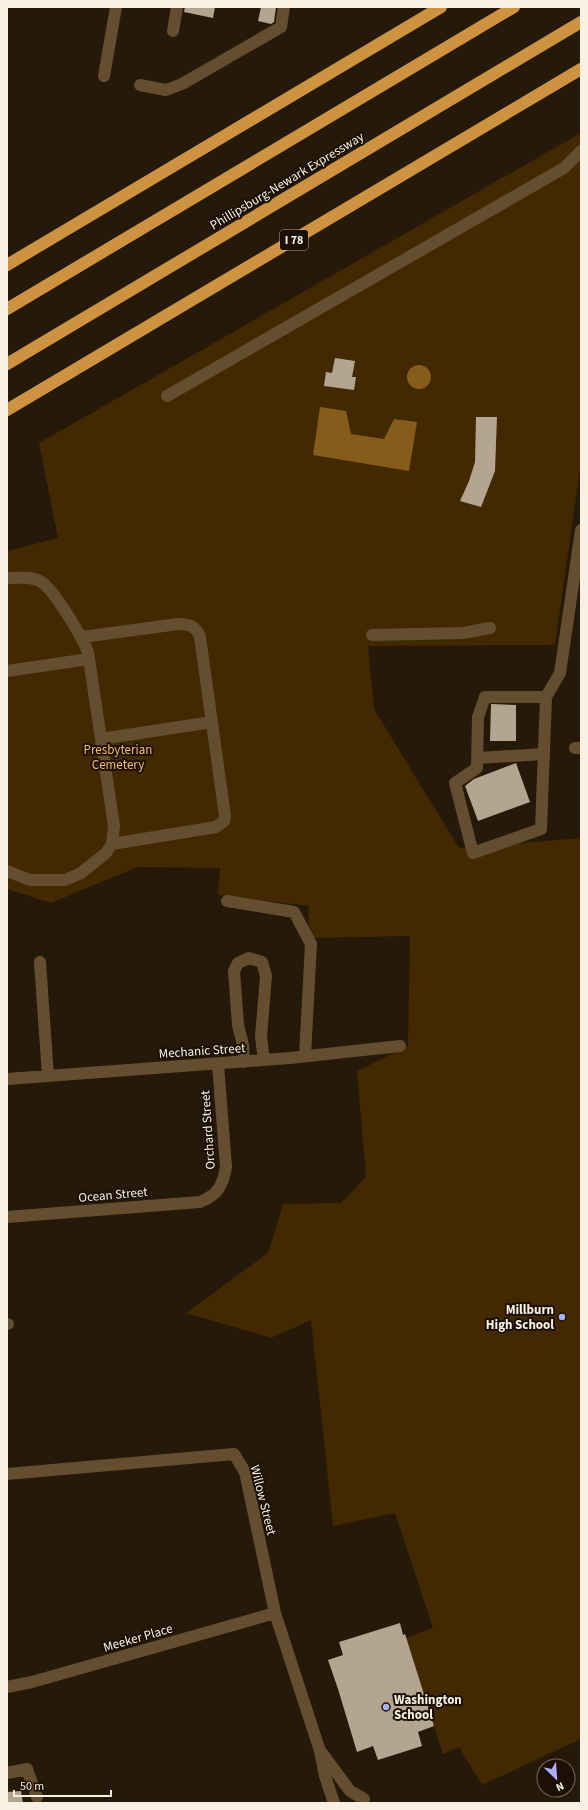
<svg xmlns="http://www.w3.org/2000/svg" width="588" height="1810" font-family="'Source Sans 3',sans-serif">
  <rect width="100%" height="100%" fill="#251909"/>
  <!-- green -->
  <path fill="#422902" d="M581,133V463L555,645L368,646L374,709L459,848L581,838V1739L482,1785L459,1747L443,1754L405,1638L433,1628L395,1513L333,1526L311,1320L271,1338L186,1313L268,1253L283,1204L341,1203L366,1177L357,1071L408,1046L410,936L308,938L309,906L218,895L220,868L137,867L51,903L7,889V551L58,538L39,443Z"/>
  <!-- water -->
  <path fill="#875c1b" d="M407 377a12 12 0 1 1 24 0a12 12 0 1 1-24 0Z
    M320,407L346,411L351,434L384,439L394,419L417,422L409,471L313,455Z"/>
  <!-- building -->
  <path fill="#b4a591" d="M185,7H215L213,18L184,12Z
    M261,7H276L274,22L271,24L258,21Z
    M335,358L355,361L352,377H356L354,390L324,386L326,372L332,373Z
    M476,417H497L495,471L481,507L460,501L469,481L475,462Z
    M491,704L516,705V741H490Z
    M516,763L530,802L478,821L465,786L474,779Z
    M400,1623L403,1635L405,1634L434,1726L418,1732L422,1746L378,1760L373,1746L357,1752L338,1689L328,1660L343,1655L339,1642Z
    M21,1791L23,1803H7V1792Z"/>
  <g fill="none" stroke-linecap="round" stroke-linejoin="round">
    <!-- minor -->
    <path stroke="#654e30" stroke-width="12" d="M173,31L177,7
      M104,76L116,7
      M140,85L166,90L182,84L281,27L284,7
      M167,396L564,168L581,151
      M7,578C18,578 30,576 40,581C54,589 82,637 88,652L114,826L112,844L106,853L81,873L65,880H30L7,871
      M372,635L463,633L490,628
      M82,637L178,624C189,624 196,626 200,637L225,816L224,821L216,827L112,844
      M7,671L89,659
      M546,697H485L478,717L477,768L455,783L473,853L541,829L546,697L560,673L581,530
      M101,739L212,722
      M575,748H581
      M478,758L544,754
      M227,901L294,912L311,944L305,1056
      M40,962L48,1076
      M244,1062L243,1045L238,1025L234,971L238,963L249,958L262,962L266,976L261,1037L264,1060
      M7,1079L290,1058L400,1046
      M7,1217L200,1202C218,1195 223,1185 226,1167L218,1064
      M7,1324H8
      M7,1474L234,1454L245,1472L275,1613L320,1751L325,1776L334,1803
      M7,1687L32,1682L275,1613
      M322,1753L350,1791L364,1799
      M7,1773L27,1769L37,1797"/>
    <!-- highway -->
    <path stroke="#ce9341" stroke-width="12" d="M7,265L441,7
      M7,309L514,7
      M7,364L581,22
      M7,410L581,69"/>
  </g>
  <!-- markers -->
  <g fill="#adaffb" stroke="#1b1002" stroke-width="1.5">
    <circle cx="562" cy="1317" r="4"/>
    <circle cx="386" cy="1707" r="4"/>
  </g>
  <g text-anchor="middle" dominant-baseline="central" stroke-width="4" stroke-linejoin="round" paint-order="stroke">
    <!-- shield labels -->
    <rect fill="#1b1002" stroke="#b6ada1" stroke-width="1" x="280" y="230" width="28" height="20" rx="3"/>
    <g font-size="12" font-weight="bold" fill="#f8f0e5">
      <text x="294" y="240">I 78</text>
    </g>
    <!-- street labels -->
    <g font-size="13" fill="#f8f0e5" stroke="#1b1002">
      <text transform="translate(287 181) rotate(-31)">Phillipsburg-Newark Expressway</text>
      <text transform="translate(202 1051) rotate(-4)">Mechanic Street</text>
      <text transform="translate(208 1130) rotate(-94)">Orchard Street</text>
      <text transform="translate(113 1195) rotate(-5)">Ocean Street</text>
      <text transform="translate(263 1500) rotate(76)">Willow Street</text>
      <text transform="translate(138 1638) rotate(-16)">Meeker Place</text>
    </g>
    <!-- park labels -->
    <g font-size="13" fill="#f9bc6c" stroke="#1b1002">
      <text x="118" y="750">Presbyterian<tspan x="118" dy="15">Cemetery</tspan></text>
    </g>
    <!-- poi labels -->
    <g font-size="13" font-weight="bold" fill="#f8f0e5" stroke="#1b1002" text-anchor="end">
      <text x="554" y="1310">Millburn<tspan x="554" dy="15">High School</tspan></text>
      <text x="394" y="1700" text-anchor="start">Washington<tspan x="394" dy="15">School</tspan></text>
    </g>
  </g>
  <!-- border -->
  <rect width="588" height="1810" fill="none" stroke="#f8f0e5" stroke-width="16"/>
  <!-- north arrow -->
  <g transform="translate(556 1778) rotate(155)"><circle r="19" fill="#1b1002" stroke="#736a5d"/>
  <path d="M0-3L7 15L0 10L-7 15Z" fill="#adaffb"/>
  <text y="-6" font-size="11" font-weight="bold" text-anchor="middle" fill="#f8f0e5">N</text>
  </g>
  <!-- scale -->
  <path d="M14 1790v6h97v-6" fill="none" stroke="#f8f0e5" stroke-width="2"/>
  <text x="20" y="1790" font-size="12" fill="#f8f0e5" stroke="#1b1002" stroke-width="3" paint-order="stroke">50 m</text>
</svg>
